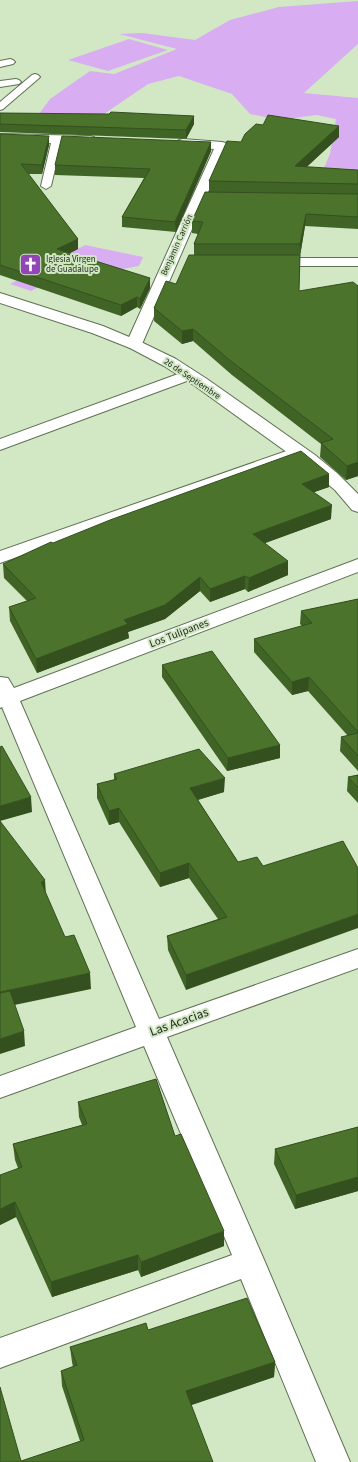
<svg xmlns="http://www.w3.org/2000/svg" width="358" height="1462" font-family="'Source Sans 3',sans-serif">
  <rect width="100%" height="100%" fill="#d2e8c5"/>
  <!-- green -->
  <path fill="#d9adf1" d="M358,1V44L304,93L358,98V169L324,168L330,154L336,119L316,115L281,120L250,114L232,94L179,76L148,84L104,114L38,115L50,99L90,71L114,74L177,49L119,34L142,33L195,40L230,20L279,7Z
    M129,39L168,50L108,71L68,60Z
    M85,245L143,257L139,266L117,270L78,266L31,291L10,284Z"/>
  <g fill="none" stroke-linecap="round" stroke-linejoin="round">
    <defs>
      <path id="service" d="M10,59L13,60L15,62L13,64L0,67V61Z
        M35,74L38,75L40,77L38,79L3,109L0,110V102L32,75Z
        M16,79L19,80L21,82L19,84L0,87V81Z
        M57,136L62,139L51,186L46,189L41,186L52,139Z"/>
      <path id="minor" d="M0,134L90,136L94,137L96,140L94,143L90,144L0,142Z
        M183,139L222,142L226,143L228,146L142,344L140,347L134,349L128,347L126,344L214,149L179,146L177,143L179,140Z
        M270,258H358V266H270L265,265L263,262L265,259Z
        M189,370L195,372L197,375L195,378L0,450V439Z
        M298,447L304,448L307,452L304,456L0,563V551Z
        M358,559V572L20,701L159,1019L358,949V968L167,1037L265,1262L350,1462H316L241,1279L0,1368V1338L232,1255L144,1046L0,1098V1076L136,1027L2,707L0,708V677L8,678L14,688Z"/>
      <path id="tertiary" d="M0,293L103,326L141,342L176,359L207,379L315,455L337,473L358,494V512L352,510L335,490L302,463L195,386L164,366L130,348L92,333L0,303Z"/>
    </defs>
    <!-- service casing -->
    <use href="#service" stroke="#5f7153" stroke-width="2"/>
    <!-- minor casing -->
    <use href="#minor" stroke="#5f7153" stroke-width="2"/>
    <!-- tertiary casing -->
    <use href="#tertiary" stroke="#5f7153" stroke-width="2"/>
    <!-- service -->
    <use href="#service" fill="#fff" fill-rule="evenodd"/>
    <!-- minor -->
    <use href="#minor" fill="#fff" fill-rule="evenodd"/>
    <!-- tertiary -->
    <use href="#tertiary" fill="#fff" fill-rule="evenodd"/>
  </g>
  <!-- wall -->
  <path fill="#406326" d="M0,113L194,116V124L186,139L0,132Z
    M263,125L339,126V137L306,167L358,170V229L305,226L300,256L299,291L358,476L346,480L320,457L321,444L232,375L193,341L182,344L154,321V308L176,284L194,255V244L198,234L192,233V221L209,192V181L241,142Z
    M0,134L49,145L42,174H28L78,239V249L70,253L150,288L140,309L137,307L121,316L0,275Z
    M211,142V151L176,232L122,227V217L144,178L55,175V165Z
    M329,474V487L313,492L331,519L264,543L288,575L248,592L245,589L210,602L200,591L165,619L128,632L129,638L37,673L10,621L9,607L27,601L4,578L3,564L53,543Z
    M358,599V771L340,751L341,737L348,736L308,691L292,695L254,652V639L302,626L300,624L301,611Z
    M162,665L280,745V758L227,771L162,677Z
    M114,774L224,792L198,800L238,862L263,866L186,990L168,950L167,936L218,919L189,878L160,887L119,822L109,825L97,798V784L114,780Z
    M358,775V803L347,791L348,777Z
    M78,1102L175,1136L224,1246L141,1277L138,1270L52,1297L16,1217L0,1225L18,1168L15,1160L13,1144L82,1125L79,1117Z
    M358,1127V1191L295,1209L274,1164L275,1149Z
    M148,1330L275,1362L274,1377L21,1461L80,1441L62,1386L61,1371L73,1367L72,1362L70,1347Z"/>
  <!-- shaded-wall -->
  <path fill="#34501f" d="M194,116V124L186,139V130Z
    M339,126V137L295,178V166Z
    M49,136V145L42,174V165Z
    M211,142V151L176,232L175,222Z
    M306,214L305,226L300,256V244Z
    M78,239V249L58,259L57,249Z
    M150,278V288L140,309V299Z
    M137,297V307L121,316V305Z
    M193,329V341L182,344V331Z
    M358,462V476L346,480L347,466Z
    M329,474V487L301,497L302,484Z
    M332,505L331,519L252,548L253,534Z
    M288,561V575L248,592L249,578Z
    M245,576V589L210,602V589Z
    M200,577V591L165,619L128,632L129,638L37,673L36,659L124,620Z
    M309,677L308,691L292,695V682Z
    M280,745V758L227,771L228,758Z
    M225,778L224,792L190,802V788Z
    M31,797L32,812L0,821V806Z
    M119,808V822L109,825V811Z
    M189,863V878L160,887V873Z
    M45,880L46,895L41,882Z
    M358,914V928L186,990V975Z
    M90,973L91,989L0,1008V992Z
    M24,1031L25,1046L0,1054V1039Z
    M358,1177V1191L295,1209L296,1195Z
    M15,1202L16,1217L0,1225V1209Z
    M224,1231V1246L141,1277V1262Z
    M138,1255V1270L52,1297L51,1282Z
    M275,1362L274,1377L186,1407V1391Z"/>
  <!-- building -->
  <path fill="#4b732c" stroke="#34501f" d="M111,112L194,116L186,130L0,124V113L109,114Z
    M268,115L339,126L295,166L358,170V184L209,181L227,141L241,142L245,134L256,124L263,125Z
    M0,134L49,136L42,165L21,164L78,239L57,249L150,278L140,299L137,297L121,305L0,265Z
    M62,136L211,142L175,222L122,217L150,169L55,165Z
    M205,192L358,194V217L306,214L300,244H194L203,222L192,221Z
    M189,255H300L299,291L353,282L358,286V462L347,466L321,443L333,439L232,362L193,329L182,331L154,308L166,281L176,284Z
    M301,451L329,474L302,484L332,505L253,534L288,561L249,578L245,576L210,589L200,577L165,605L124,620L128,624L36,659L9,607L36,598L3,564L51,542L53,543L110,520Z
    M358,599V732L309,677L292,682L254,639L312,623L301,611Z
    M212,651L280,745L228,758L162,665Z
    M358,733V756L341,737Z
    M2,746L31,797L0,806V747Z
    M199,749L225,778L190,788L238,862L257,857L263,866L343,841L358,868V914L186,975L167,936L227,917L189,863L160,873L119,808L109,811L97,784L117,779L114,774Z
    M358,775V788L348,777Z
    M0,821L45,880L41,882L65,937L74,935L90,973L0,992Z
    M10,991L24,1031L0,1039V993Z
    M156,1079L175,1136L181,1134L224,1231L141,1262L138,1255L51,1282L15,1202L0,1209V1175L22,1167L13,1144L87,1124L78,1102Z
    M358,1127V1177L296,1195L275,1149Z
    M247,1298L275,1362L186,1391L213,1462H0V1387L21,1461L84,1440L61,1371L77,1365L70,1347L146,1323L148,1330Z"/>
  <!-- icons -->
  <defs>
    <symbol id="church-square" viewBox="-11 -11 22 22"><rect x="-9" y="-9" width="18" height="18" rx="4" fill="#9245b6" stroke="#d2e8c5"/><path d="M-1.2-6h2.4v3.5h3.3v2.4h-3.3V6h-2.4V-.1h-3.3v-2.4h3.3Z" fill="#fff"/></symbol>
  </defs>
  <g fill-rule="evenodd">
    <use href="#church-square" x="18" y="252" width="25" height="25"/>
  </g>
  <g text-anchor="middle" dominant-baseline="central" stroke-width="4" stroke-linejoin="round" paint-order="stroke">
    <!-- far-street labels -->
    <g font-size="9" fill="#242b1e" stroke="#d2e8c5">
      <text transform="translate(177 245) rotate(-66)">Benjamin Carrión</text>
      <text transform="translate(192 379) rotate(34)">26 de Septiembre</text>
    </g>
    <!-- far-poi labels -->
    <g font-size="9" fill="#242b1e" stroke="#d2e8c5" text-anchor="start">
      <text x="46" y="259">Iglesia Virgen<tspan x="46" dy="10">de Guadalupe</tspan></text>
    </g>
    <!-- street labels -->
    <g font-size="11" fill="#242b1e" stroke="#d2e8c5">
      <text transform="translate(179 633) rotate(-21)">Los Tulipanes</text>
    </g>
    <!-- near-street labels -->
    <g font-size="13" fill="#242b1e" stroke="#d2e8c5">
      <text transform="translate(179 1022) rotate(-20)">Las Acacias</text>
    </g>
  </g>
</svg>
